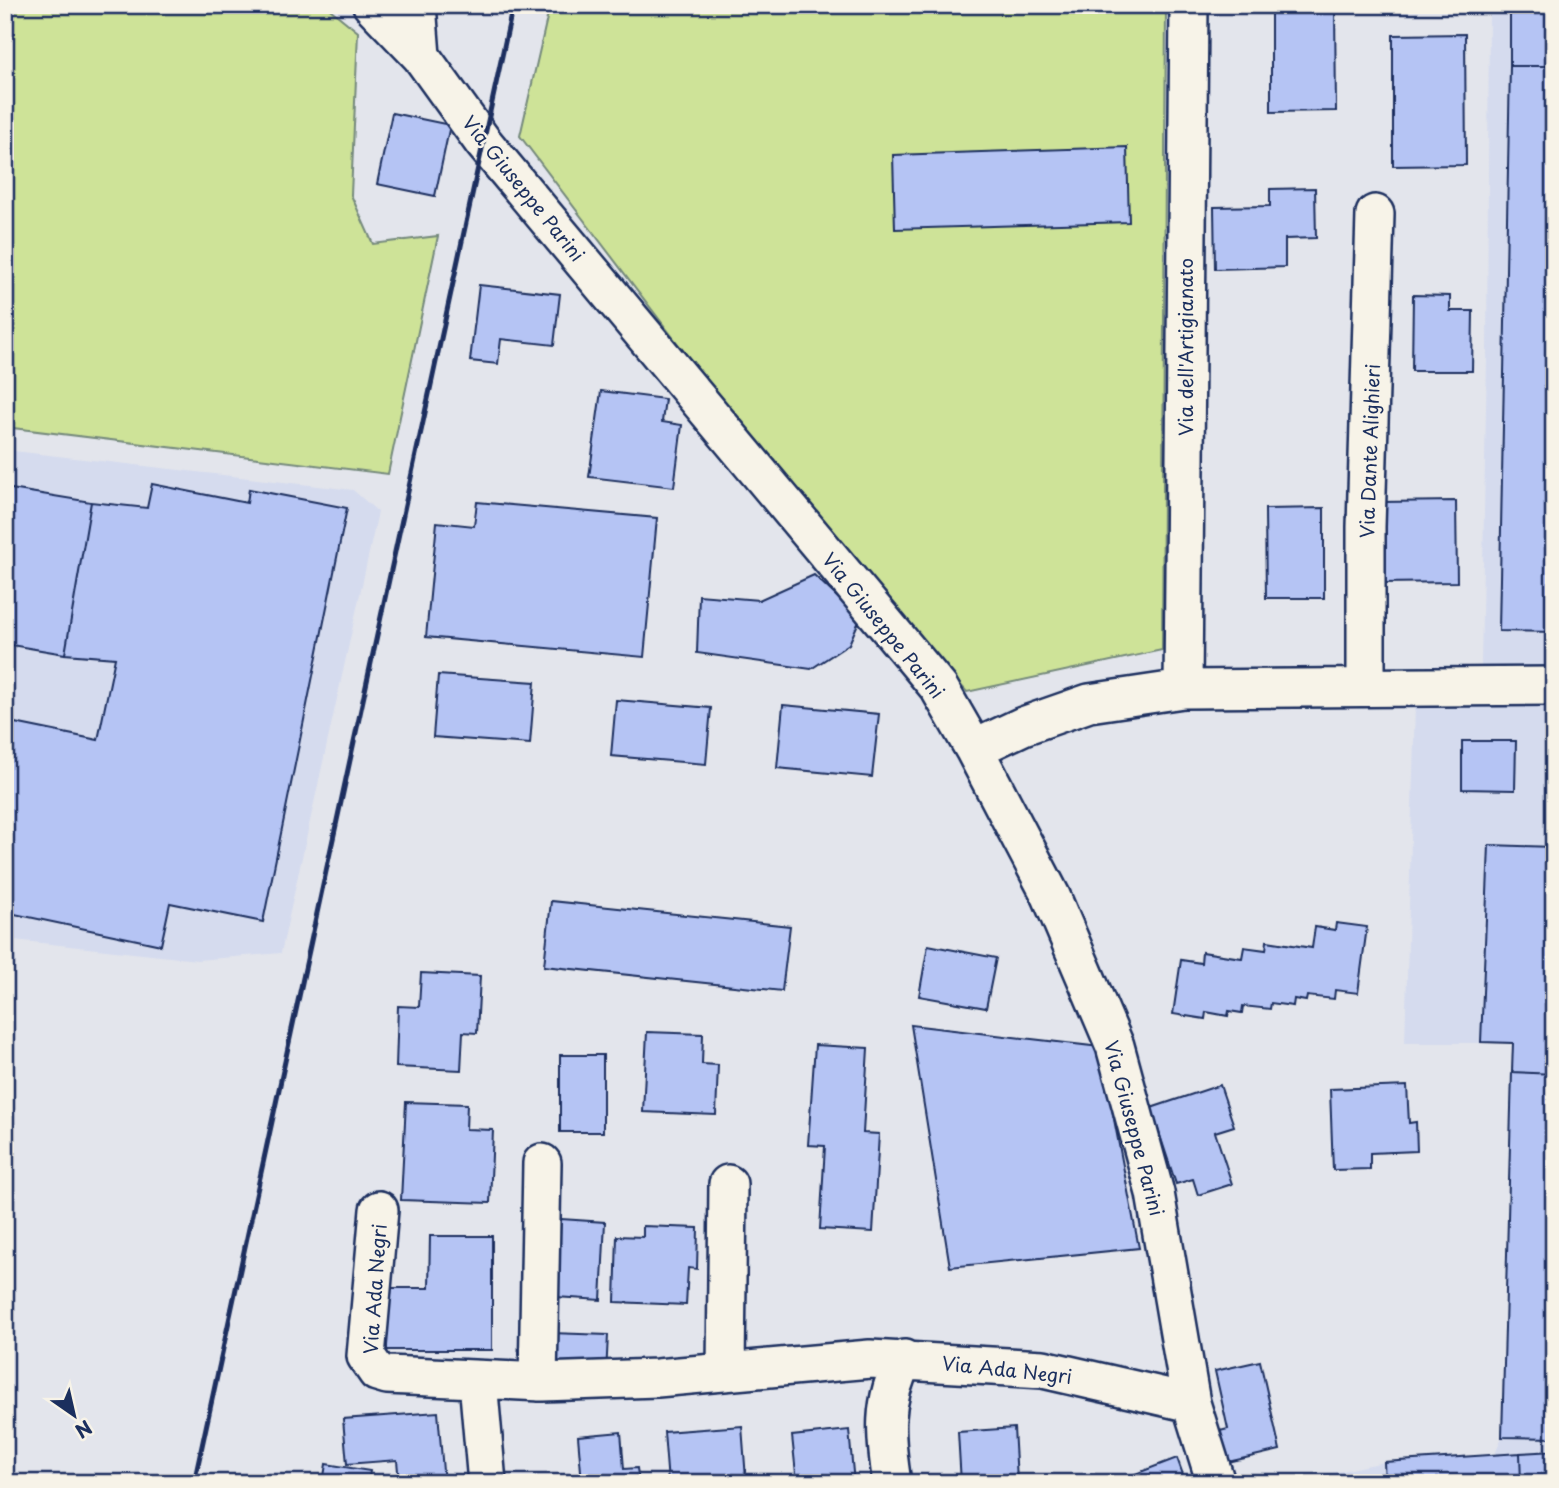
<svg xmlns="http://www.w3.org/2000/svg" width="1559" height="1488" font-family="'Playpen Sans',sans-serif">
  <rect width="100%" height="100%" fill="#e3e5ec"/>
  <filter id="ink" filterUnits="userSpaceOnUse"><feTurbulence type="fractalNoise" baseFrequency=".0143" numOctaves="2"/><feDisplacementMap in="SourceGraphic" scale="14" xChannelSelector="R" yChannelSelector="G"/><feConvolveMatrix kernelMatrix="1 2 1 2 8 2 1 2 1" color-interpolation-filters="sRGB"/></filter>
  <g filter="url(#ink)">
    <!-- built -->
    <path fill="#d5dbee" d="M1489,5H1554V666H1481L1487,357Z
      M5,450L353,490L378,512L281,953L197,960L5,939Z
      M1554,701V1483H1286L1384,1462L1495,1454L1502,1437L1513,1043H1405L1415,705Z"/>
    <!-- green -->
    <path fill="#cee398" stroke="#74897b" stroke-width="2" d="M5,5H325L358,32L351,195L373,244L438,236L388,474L5,427Z
      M550,5H1166L1162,650L967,692L817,527L520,136Z"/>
    <!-- building -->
    <path fill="#b5c4f4" stroke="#1b2f5e" stroke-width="2" d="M1510,5H1554V66H1510Z
      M1271,7H1335L1336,111L1271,112Z
      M1465,34L1466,165L1393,166V35Z
      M1510,66H1554V632L1499,631Z
      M392,113L450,125L435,196L377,184Z
      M1127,147L1129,222L895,229L893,155Z
      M1315,188L1316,238L1285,239V267L1215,269L1214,207L1270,206V189Z
      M479,285L560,294L554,345L501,339L498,364L470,361Z
      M1413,295L1450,296V311H1473L1472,371H1412Z
      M601,391L665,399L662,422L682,425L674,487L589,477Z
      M152,484L247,503L249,489L347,508L263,922L170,903L161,945L5,912V721L98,740L115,658L65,654L91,502L147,508Z
      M5,488L91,502L65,654L5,644Z
      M1456,501L1457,582L1381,583L1380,502Z
      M477,502L657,518L644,657L426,637L437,522L474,526Z
      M1324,508V598H1266L1265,509Z
      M814,575L860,619L849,644L811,669L697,653L699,595L759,600Z
      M438,675L535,682L530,744L433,737Z
      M616,700L711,708L706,764L611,756Z
      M783,705L879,714L872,777L777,768Z
      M1462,741H1516L1515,790L1462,789Z
      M1489,845L1554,847V1074L1512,1072L1513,1043L1481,1042Z
      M551,901L790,926L782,991L544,966Z
      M1336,923L1367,927L1358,993L1335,990L1334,999L1307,996L1306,1001L1294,999L1293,1006L1271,1003L1270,1009L1243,1006L1242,1013L1229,1011L1228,1016L1206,1012L1205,1019L1173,1014L1181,960L1201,963L1202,952L1242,958L1244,947L1266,950L1267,941L1312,948L1315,927L1335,930Z
      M928,945L996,958L986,1008L919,996Z
      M421,973L480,976L477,1033L463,1032L461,1070L396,1067L398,1006L419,1007Z
      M911,1025L1100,1047L1139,1248L950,1267Z
      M647,1032L703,1034L702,1064L718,1065L716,1115L643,1112Z
      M815,1045L868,1048L863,1133L879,1134L873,1232L820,1229L825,1146L808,1145Z
      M560,1055H603V1132H560Z
      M1512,1072L1554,1074V1438L1502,1437Z
      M1220,1085L1234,1126L1215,1132L1232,1184L1198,1195L1193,1179L1176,1184L1151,1108Z
      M1407,1086L1409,1123L1416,1122L1417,1151L1370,1153V1169L1333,1170L1330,1089Z
      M406,1102L467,1104L466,1129L493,1130L490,1203L401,1200Z
      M561,1219L605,1222L601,1300L556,1297Z
      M643,1226L698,1228L697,1269L688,1268L686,1305L615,1302L617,1236L643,1237Z
      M430,1236H492V1350H387V1288H429Z
      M551,1333L608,1335L606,1375L549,1373Z
      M1260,1361L1280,1450L1215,1465L1208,1434L1228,1429L1215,1371Z
      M438,1412L444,1483H399L397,1460L347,1464L343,1419Z
      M742,1426L746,1479L668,1483L664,1432Z
      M1014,1428L1017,1480L961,1483L958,1432Z
      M849,1430L854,1483H797L792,1436Z
      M621,1432L624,1469L637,1468L639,1483H582L578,1436Z
      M1554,1451V1483H1521L1520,1453Z
      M1520,1453L1521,1483H1385L1384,1462Z
      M1177,1458L1186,1483H1117V1481Z
      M326,1464L370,1471L368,1483H323Z"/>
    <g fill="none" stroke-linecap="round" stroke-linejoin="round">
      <defs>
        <path id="minor" d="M372,5L421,56L483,142L939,688L974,749L1051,896L1115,1046L1155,1193L1191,1403L1216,1483
          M417,5L421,56
          M1366,687V527L1375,214
          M1183,689L1189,5
          M974,749L1023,726L1089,703L1183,689L1554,686
          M379,1210L366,1356L377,1372L387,1375L542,1382L657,1378L870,1359L1043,1369L1191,1403
          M726,1371L728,1184
          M478,1381L487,1483
          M538,1382L542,1163
          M892,1483C885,1437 881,1402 904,1359"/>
      </defs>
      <!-- minor casing -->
      <use href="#minor" stroke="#1b2f5e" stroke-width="42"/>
      <!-- minor -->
      <use href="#minor" stroke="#f7f3e8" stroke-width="37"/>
      <!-- rail -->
      <path stroke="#1b2f5e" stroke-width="5" d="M194,1483L513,5"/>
    </g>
  </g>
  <g text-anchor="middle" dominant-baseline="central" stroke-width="5" stroke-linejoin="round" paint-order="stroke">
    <!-- street labels -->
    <g font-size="19" fill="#1b2f5e" stroke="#f7f3e8">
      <text transform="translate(524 188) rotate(51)">Via Giuseppe Parini</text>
      <text transform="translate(1185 347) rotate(-90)">Via dell'Artigianato</text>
      <text transform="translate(1369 451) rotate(-88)">Via Dante Alighieri</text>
      <text transform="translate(884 625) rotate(51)">Via Giuseppe Parini</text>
      <text transform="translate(1135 1128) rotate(75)">Via Giuseppe Parini</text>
      <text transform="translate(374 1289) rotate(-86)">Via Ada Negri</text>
      <text transform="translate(1007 1369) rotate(6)">Via Ada Negri</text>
    </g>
  </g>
  <!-- margin -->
  <rect width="1559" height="1488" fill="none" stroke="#f7f3e8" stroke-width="28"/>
  <rect x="14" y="14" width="1531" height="1460" fill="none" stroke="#1b2f5e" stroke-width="2.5" filter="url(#ink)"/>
  <!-- north arrow -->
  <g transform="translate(74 1415) rotate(146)" stroke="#f7f3e8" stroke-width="5" paint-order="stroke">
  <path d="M0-5L12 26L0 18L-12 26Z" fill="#1b2f5e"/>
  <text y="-10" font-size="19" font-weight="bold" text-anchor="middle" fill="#1b2f5e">N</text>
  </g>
</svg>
